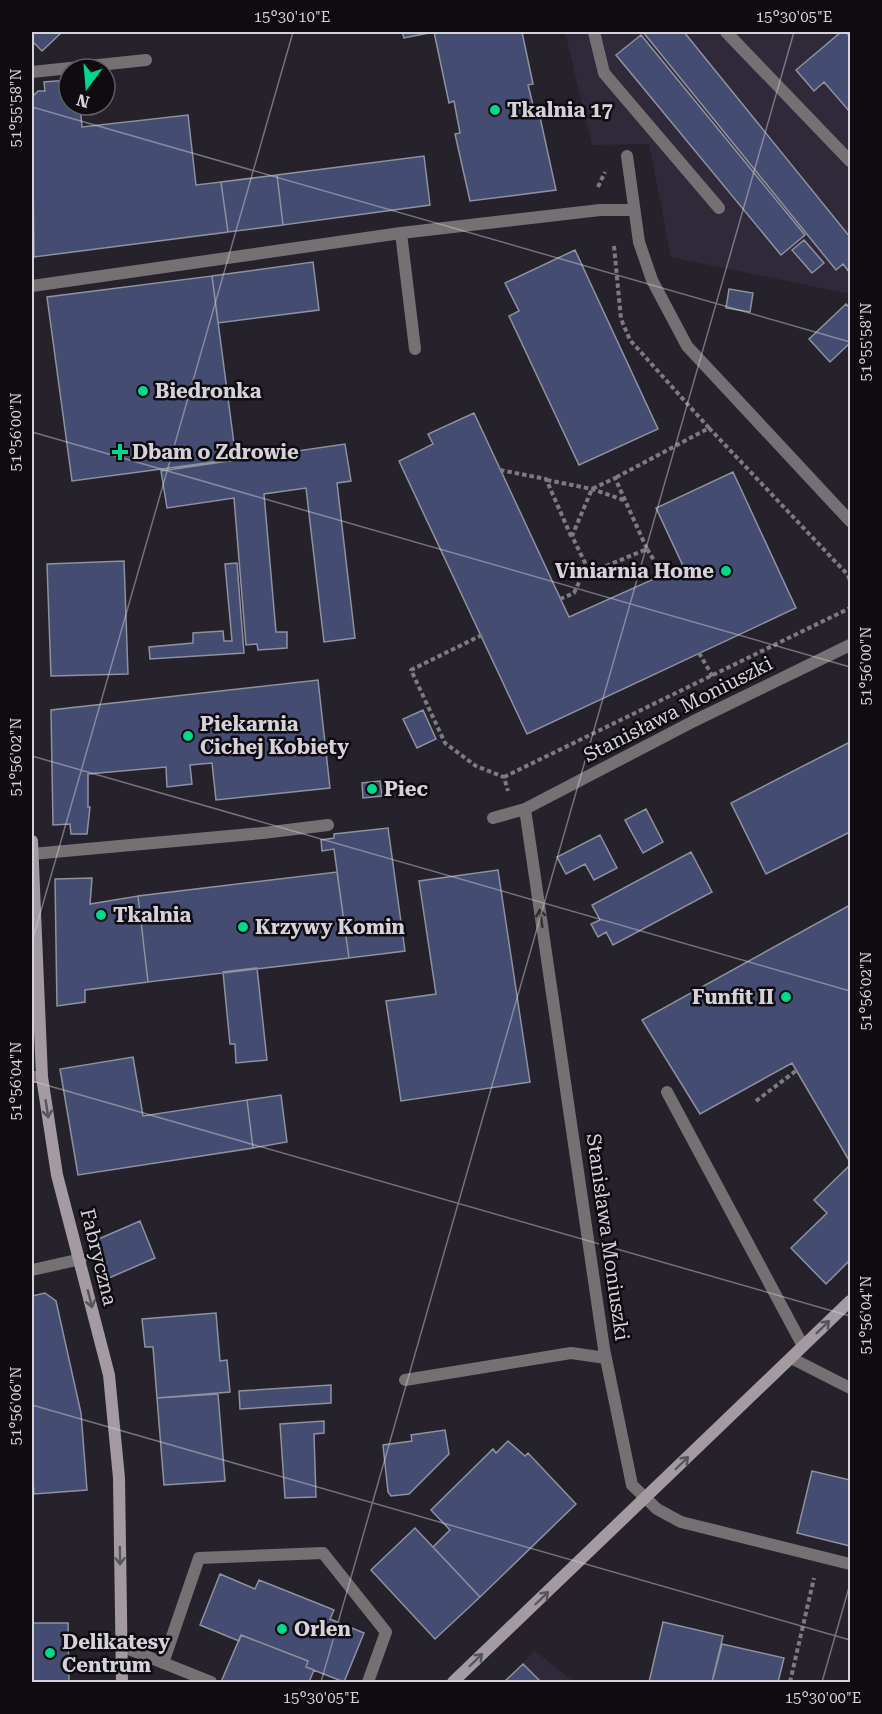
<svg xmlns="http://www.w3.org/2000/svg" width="882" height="1714" font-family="'Roboto Serif',serif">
  <rect width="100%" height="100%" fill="#26222c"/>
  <!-- built -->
  <path fill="#302939" d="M565,32H850V294L671,257L649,144L592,145Z
    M535,1651L574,1682H504Z"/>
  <!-- building -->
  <path fill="#454c72" stroke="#8e919e" stroke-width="1.5" d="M32,32H62L42,51L32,41Z
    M402,32H522L533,84L528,85L536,117H540L556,190L470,201L455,134L460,133L454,101L449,103L434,32L404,38Z
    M643,32H684L850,237V273L843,264L836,270Z
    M841,32H846L850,37V112L824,82L814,91L796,70Z
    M641,35L805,235L781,255L616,55Z
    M69,80V105H80L82,127L188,115L196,185L221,182L228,232L34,257L32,97L38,91H45L44,82Z
    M424,156L430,205L283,225L277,175Z
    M277,175L283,225L228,232L221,182Z
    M804,240L824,263L812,273L792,250Z
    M575,250L658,429L579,465L509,316L519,311L505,283Z
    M313,262L319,310L218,323L212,276Z
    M212,276L236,459L72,481L47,297Z
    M729,289L753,293L750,312L726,308Z
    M846,304L850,308V343L830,362L809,339Z
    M474,413L569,617L683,566L656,508L733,472L796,608L527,734L399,461L433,444L428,434Z
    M345,444L351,481L337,483L355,638L324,642L306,488L264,494L276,632H287V648L258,650L257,644L246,645L234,498L167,508L161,471Z
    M124,561L128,674L51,676L47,564Z
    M237,563L244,653L150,659L149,647L193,643V633L223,631L224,641H232L225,564Z
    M318,680L330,788L216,800L212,763L190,765L192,784L167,787L166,767L88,774V807H90L87,834H71L70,824L53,825L51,710Z
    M423,710L436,739L417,748L403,719Z
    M850,742V832L766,874L731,803Z
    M380,781L382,796L363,798L362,783Z
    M646,809L663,842L643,853L625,820Z
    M388,828L405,951L349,958L334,849L322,851L321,840L334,838V834Z
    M600,835L617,868L594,880L585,864L566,874L557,857Z
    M691,852L712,892L613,945L606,932L598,937L591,924L600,920L592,905Z
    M498,870L530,1082L401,1101L386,1001L436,994L419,881Z
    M337,872L349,958L148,982L138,896Z
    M92,878L90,904L138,896L148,982L85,990V1002L57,1006L55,879Z
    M850,905V1162L792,1063L700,1114L642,1020Z
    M257,968L267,1060L236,1063L235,1044H230L223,972Z
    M133,1057L143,1116L247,1100L253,1148L78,1175L60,1069Z
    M281,1095L287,1142L253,1148L247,1100Z
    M850,1165V1260L826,1284L791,1248L827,1213L814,1200Z
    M140,1221L155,1258L109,1278L94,1241Z
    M45,1293L56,1301L81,1413L87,1490L34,1494L32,1468V1296Z
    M216,1313L220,1361L227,1360L230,1392L157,1398L153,1347H145L142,1319Z
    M331,1385V1403L240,1409L239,1391Z
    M218,1394L225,1481L164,1485L157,1398Z
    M324,1421V1433L314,1434L316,1497L285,1498L280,1424Z
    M445,1430L449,1454L409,1494L391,1496L388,1492L383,1445L412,1441L411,1435Z
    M508,1441L525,1456L528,1453L576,1504L480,1597L433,1547L450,1530L431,1510L493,1449L496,1453Z
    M812,1471L850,1480V1546L797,1533Z
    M415,1528L480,1597L435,1639L371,1570Z
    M220,1574L255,1589L259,1580L334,1610L330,1619L364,1633L344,1682L306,1667L308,1661L241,1635L239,1641L200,1625Z
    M663,1622L723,1636L712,1682H649Z
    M32,1623H68L69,1682H32Z
    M241,1635L308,1661L306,1667L314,1670L309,1682H221Z
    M722,1644L784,1658L778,1682H712Z
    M523,1664L541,1682H504Z"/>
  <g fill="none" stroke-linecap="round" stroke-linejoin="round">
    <!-- path -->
    <path stroke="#7e7a83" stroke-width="4" stroke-dasharray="4.5 3" stroke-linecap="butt" d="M598,187L605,172
      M614,246L621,319L630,340L709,428L615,478
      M709,428L848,575L850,581
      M500,470L546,479L571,536
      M547,480L592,489L626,501
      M647,549L663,575
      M560,599L574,593L582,576L647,549L615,478L592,489L572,536L590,573
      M482,635L411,670L445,743L476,766L504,777L508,791
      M699,653L713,677
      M504,777L850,608
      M756,1101L797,1070
      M790,1682L814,1578"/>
    <!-- lane -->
    <path stroke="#757074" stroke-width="12" d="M594,32L604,73L719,208
      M726,32L850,161
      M32,72L146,60
      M401,233L415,349
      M525,809L604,1349L632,1485L657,1509L681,1522L850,1564
      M493,818L525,809L694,721L850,645
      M32,854L263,833L328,825
      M32,1077H42
      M667,1092L803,1346
      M791,1358L850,1388
      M405,1380L571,1353L606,1358
      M121,1646L211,1682
      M163,1663L199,1558L323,1553L386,1632L368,1682"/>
    <!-- street -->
    <path stroke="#757074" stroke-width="12" d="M627,156L639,242L652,280L687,346L850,521
      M32,286L401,233L600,210H633
      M32,1270L81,1259"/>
    <!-- secondary -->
    <path stroke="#a39ba1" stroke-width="12" d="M32,841L42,1077L57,1175L109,1375L119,1478L122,1682
      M453,1682L850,1301"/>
  </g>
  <!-- one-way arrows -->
  <defs><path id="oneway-shaft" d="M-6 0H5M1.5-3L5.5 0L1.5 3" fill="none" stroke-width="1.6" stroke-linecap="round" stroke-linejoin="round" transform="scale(1.5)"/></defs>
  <use stroke="#322f34" href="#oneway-shaft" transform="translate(541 918) rotate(-99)"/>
  <g stroke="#585459">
    <use href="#oneway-shaft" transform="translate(47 1109) rotate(81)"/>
    <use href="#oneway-shaft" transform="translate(90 1299) rotate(76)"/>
    <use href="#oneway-shaft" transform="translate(823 1327) rotate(-44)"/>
    <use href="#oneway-shaft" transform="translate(682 1463) rotate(-44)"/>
    <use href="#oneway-shaft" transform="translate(120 1556) rotate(89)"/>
    <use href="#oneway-shaft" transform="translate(542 1598) rotate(-44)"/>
    <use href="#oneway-shaft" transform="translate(476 1660) rotate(-44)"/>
  </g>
  <!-- ticks -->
  <path fill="none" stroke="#d5d2d9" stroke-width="1.5" stroke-opacity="0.45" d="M32,107L850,342M32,432L850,667M32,756L850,991M32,942L293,32M32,1081L850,1316M32,1405L850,1640M321,1682L794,32M822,1682L850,1584"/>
  <!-- markers -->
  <g fill="#00d98c" stroke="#0e0c11" stroke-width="2">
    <circle cx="495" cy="110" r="6"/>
    <circle cx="143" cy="391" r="6"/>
    <path d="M117 443h6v6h6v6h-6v6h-6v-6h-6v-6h6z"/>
    <circle cx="726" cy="571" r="6"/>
    <circle cx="188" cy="736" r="6"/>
    <circle cx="372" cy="789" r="6"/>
    <circle cx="101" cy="915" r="6"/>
    <circle cx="243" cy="927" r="6"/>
    <circle cx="786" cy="997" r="6"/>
    <circle cx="282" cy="1629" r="6"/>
    <circle cx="50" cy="1653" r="6"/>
  </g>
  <g text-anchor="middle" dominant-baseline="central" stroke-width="5" stroke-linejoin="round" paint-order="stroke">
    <!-- poi labels -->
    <g font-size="20" font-weight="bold" fill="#d5d2d9" stroke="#0e0c11" text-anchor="start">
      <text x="507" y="110">Tkalnia 17</text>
      <text x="155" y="391">Biedronka</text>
      <text x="132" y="452">Dbam o Zdrowie</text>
      <text x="714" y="571" text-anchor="end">Viniarnia Home</text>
      <text x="200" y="724">Piekarnia<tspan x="200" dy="23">Cichej Kobiety</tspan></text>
      <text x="384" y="789">Piec</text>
      <text x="113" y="915">Tkalnia</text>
      <text x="255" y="927">Krzywy Komin</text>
      <text x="774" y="997" text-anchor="end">Funfit II</text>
      <text x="294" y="1629">Orlen</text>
      <text x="62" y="1642">Delikatesy<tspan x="62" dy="23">Centrum</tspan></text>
    </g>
    <!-- street labels -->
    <g font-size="20" fill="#d5d2d9" stroke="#0e0c11">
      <text transform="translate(678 709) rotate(-27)">Stanisława Moniuszki</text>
      <text transform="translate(608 1237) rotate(82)">Stanisława Moniuszki</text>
      <text transform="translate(99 1257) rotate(76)">Fabryczna</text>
    </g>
  </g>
  <!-- border -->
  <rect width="882" height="1714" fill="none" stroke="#0e0c11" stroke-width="66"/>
  <!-- north arrow -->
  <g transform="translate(87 87) rotate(196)"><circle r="28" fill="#0e0c11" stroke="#5e5b61" stroke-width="1.5"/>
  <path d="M0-4.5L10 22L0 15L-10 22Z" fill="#00d98c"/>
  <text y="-9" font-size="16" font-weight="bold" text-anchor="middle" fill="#d5d2d9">N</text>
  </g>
  <rect x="33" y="33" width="816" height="1648" fill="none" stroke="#d5d2d9" stroke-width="2"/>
  <g font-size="15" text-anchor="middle" fill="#d5d2d9">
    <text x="292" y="22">15°30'10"E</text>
    <text x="794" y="22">15°30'05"E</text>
    <text transform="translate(16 108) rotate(-90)" y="5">51°55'58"N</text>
    <text transform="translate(866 342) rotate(-90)" y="5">51°55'58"N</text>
    <text transform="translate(16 432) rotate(-90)" y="5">51°56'00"N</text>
    <text transform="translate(866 666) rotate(-90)" y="5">51°56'00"N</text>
    <text transform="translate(16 757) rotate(-90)" y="5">51°56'02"N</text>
    <text transform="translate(866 991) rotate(-90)" y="5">51°56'02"N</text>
    <text transform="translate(16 1081) rotate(-90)" y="5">51°56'04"N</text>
    <text transform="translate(866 1315) rotate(-90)" y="5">51°56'04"N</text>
    <text transform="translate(16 1406) rotate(-90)" y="5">51°56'06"N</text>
    <text x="321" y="1703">15°30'05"E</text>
    <text x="823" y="1703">15°30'00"E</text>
  </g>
</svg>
